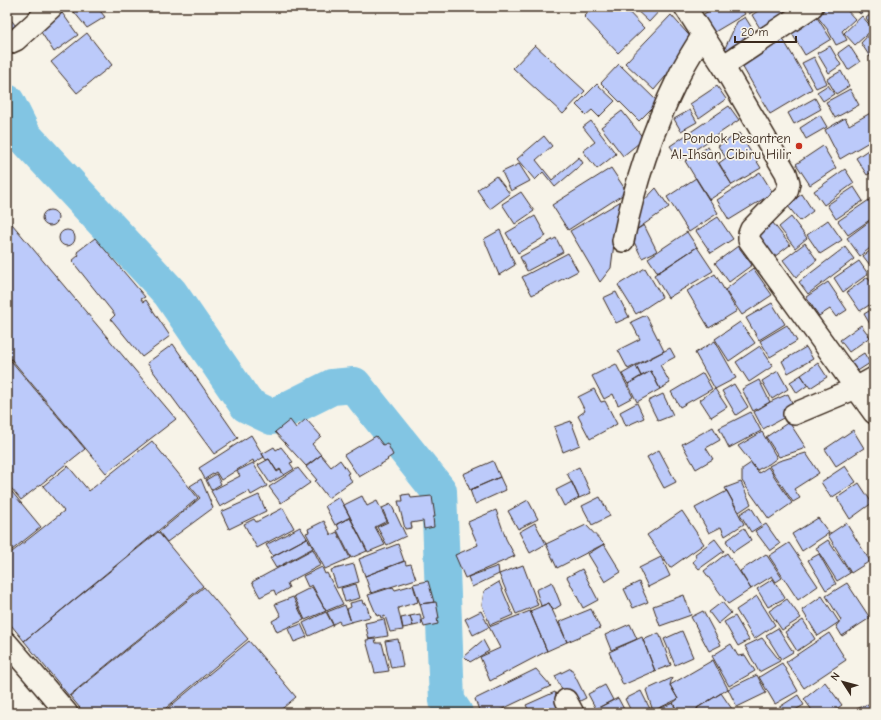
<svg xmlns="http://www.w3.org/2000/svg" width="881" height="720" font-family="'Comic Neue',sans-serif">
  <rect width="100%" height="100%" fill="#f7f3e8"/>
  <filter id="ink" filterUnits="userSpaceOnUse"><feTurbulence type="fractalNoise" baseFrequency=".025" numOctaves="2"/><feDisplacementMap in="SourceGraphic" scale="8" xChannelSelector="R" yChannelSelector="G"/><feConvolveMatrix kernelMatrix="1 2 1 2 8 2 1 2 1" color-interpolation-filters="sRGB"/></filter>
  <g filter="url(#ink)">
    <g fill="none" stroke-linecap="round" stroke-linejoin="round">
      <!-- river -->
      <path stroke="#82c5e3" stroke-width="36" d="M7,102L24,136L170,293L247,405L272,417L332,387L354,385L439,491L447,701L455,713"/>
    </g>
    <!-- building -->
    <path fill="#bccafa" stroke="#3b2a1e" d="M70,7H97L105,17L87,28Z
      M594,7H624L644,28L618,53L584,17Z
      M633,7H663L649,22Z
      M716,7H741L745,14L713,33L702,15Z
      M746,7H761L749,14Z
      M764,7H782L790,19L764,35L752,15Z
      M827,7H844L855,19L842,31L847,40L836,45L828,30L817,16Z
      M855,7H869L860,14Z
      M60,10L78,35L54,52L37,26Z
      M874,12V29L866,18Z
      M7,15L16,26L7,33Z
      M671,15L695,42L654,90L625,63Z
      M816,16L831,39L805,55L791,32Z
      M862,16L873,29L855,45L844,33Z
      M745,17L758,38L730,56L725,48L737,22Z
      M874,29V54L870,57L861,43Z
      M87,33L112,65L77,93L51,62Z
      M783,39L812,89L770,114L741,64Z
      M535,45L585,91L563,114L513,68Z
      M849,45L860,62L848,70L838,53Z
      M830,46L841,65L829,73L817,53Z
      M814,57L827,83L816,88L802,63Z
      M619,64L658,102L639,121L601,83Z
      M841,71L849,86L836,94L827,79Z
      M597,84L615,101L599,117L592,110L586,115L576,105Z
      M828,85L834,94L823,101L817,92Z
      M717,86L726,99L699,118L690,104Z
      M850,89L859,105L835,118L826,102Z
      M815,98L821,109L794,124L788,113Z
      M729,106L739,120L680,160L670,146Z
      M690,110L697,122L681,131L674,119Z
      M622,111L644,139L623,156L601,127Z
      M874,111V139L840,159L825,130L845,118L849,125Z
      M820,115L827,127L806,139L800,128Z
      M591,121L616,154L597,169L583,151L595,142L583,127Z
      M739,133L761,168L732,185L719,163L726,158L718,146Z
      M544,136L552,146L536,160L552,180L579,157L583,163L555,187L543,172L535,180L517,159Z
      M823,146L836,168L810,185L796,164Z
      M874,146V171L867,175L856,158Z
      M708,147L732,185L709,200L685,161Z
      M519,164L530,181L511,191L502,172Z
      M611,168L627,192L568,230L552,205Z
      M845,169L854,183L824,205L814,191Z
      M760,172L773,193L729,220L717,200Z
      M496,176L510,194L490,209L477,190Z
      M696,178L718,213L689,232L667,197Z
      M854,187L863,201L836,219L827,205Z
      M656,188L669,207L630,234L633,212Z
      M521,192L534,211L515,224L502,204Z
      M802,194L813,211L800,221L787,205Z
      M628,197L616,227L611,268L600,282L570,231Z
      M869,200L874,208V217L848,235L838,221Z
      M42 218a8 8 0 1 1 16 0a8 8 0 1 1-16 0Z
      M535,216L546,236L518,253L506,233Z
      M718,217L733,239L711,253L696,231Z
      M791,217L807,238L795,248L779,227Z
      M7,218L176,419L106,473L7,354Z
      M874,218V245L860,256L847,238Z
      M828,220L842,240L820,254L807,235Z
      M773,223L790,245L774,257L758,235Z
      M644,225L657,251L642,258L630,234Z
      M59 238a8 8 0 1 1 16 0a8 8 0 1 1-16 0Z
      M500,230L515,265L499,275L484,239Z
      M687,232L697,247L658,273L648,258Z
      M95,238L145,297L141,299L143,302L146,300L170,336L142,357L111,319L115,315L72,261L79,255L77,252Z
      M556,238L563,252L527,271L520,257Z
      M805,243L817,260L796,277L783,260Z
      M738,246L752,265L729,282L715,263Z
      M697,247L713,271L668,298L654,275Z
      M845,247L854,259L808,294L799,282Z
      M874,248V269H873L863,256Z
      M568,253L578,271L532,295L522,277Z
      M859,261L868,274L843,292L834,278Z
      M645,268L662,297L636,314L618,285Z
      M753,268L772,295L742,315L725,290Z
      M715,274L737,311L709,328L687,291Z
      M868,277L874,287V302L860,311L847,292Z
      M828,282L847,310L836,317L830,309L819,316L806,297Z
      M616,292L629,317L616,323L603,298Z
      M772,303L785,324L759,340L746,318Z
      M874,308V331L864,314Z
      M646,315L664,351L628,369L618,350L640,339L631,322Z
      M740,322L755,343L729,361L715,339Z
      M787,325L797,341L770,357L760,341Z
      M861,325L870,337L849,352L840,340Z
      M715,341L736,378L715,389L695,353Z
      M173,344L238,438L214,454L147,363Z
      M760,346L773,366L749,382L736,362Z
      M806,347L813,359L788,373L782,361Z
      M670,348L675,357L660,365L670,383L660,389L651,371L641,376L636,366Z
      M864,353L870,363L856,372L850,362Z
      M7,356L85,449L21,500L7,483Z
      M818,363L827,377L810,388L801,375Z
      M616,364L633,397L618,405L613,394L604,399L592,376Z
      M636,366L641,376L628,384L622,374Z
      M651,371L660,389L637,402L628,384Z
      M778,371L788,389L772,399L762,381Z
      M703,373L712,389L680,407L671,392Z
      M801,375L808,385L797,393L790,382Z
      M759,380L770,402L753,411L742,389Z
      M734,384L748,407L736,415L722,391Z
      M594,389L601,402L605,401L617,424L590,439L578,416L585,411L578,397Z
      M715,389L727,407L711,417L700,400Z
      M663,394L673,415L658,421L648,401Z
      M788,394L796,411L763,429L754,412L770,402Z
      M637,403L644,418L626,426L620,412Z
      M751,412L761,431L729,448L719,428Z
      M306,419L321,436L312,444L321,455L306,466L275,432L290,420L296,428Z
      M571,421L580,445L563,452L554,427Z
      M789,422L806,448L779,457L766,437Z
      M713,427L720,440L706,448L713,459L696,469L682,444Z
      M853,430L864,448L836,466L825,449Z
      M762,432L777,458L769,464L757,470L738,446Z
      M251,435L264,457L254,463L253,460L221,480L216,472L205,479L199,468Z
      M376,436L383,445L387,443L393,455L387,459L388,460L359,477L344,455Z
      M152,441L198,498L24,641L7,620V556L64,511L43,486L68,466L89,491Z
      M274,447L276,450L281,447L293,462L290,463L294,469L284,475L280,469L277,471L269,459L266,460L262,454Z
      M659,450L676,482L664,488L647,457Z
      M806,453L819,473L794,489L800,498L793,502L769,466L779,461Z
      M321,455L331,467L340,460L349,473L347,474L352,481L328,498L315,481L317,480L306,467Z
      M269,459L277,472L280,470L284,475L270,483L258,465Z
      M493,461L500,477L470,490L463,474Z
      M253,463L267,486L251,495L249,491L220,507L211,491L240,476L237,471Z
      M751,463L759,473L768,467L792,503L769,519L742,481V469Z
      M845,466L856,482L831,498L821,482Z
      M579,467L591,493L579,498L567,473Z
      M298,468L310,483L281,503L269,487Z
      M216,474L221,484L211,490L206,480Z
      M500,477L506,490L475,504L470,490Z
      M201,479L213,508L167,542L159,532L200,498L190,486Z
      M572,482L579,498L564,506L556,490Z
      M741,482L751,504L739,512L725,488Z
      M859,483L872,503L850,519L837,498Z
      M7,486L41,527L7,554Z
      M727,491L744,524L725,536L721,527L709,533L695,508Z
      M410,494L411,498L432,496L435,517H433L434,527L424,529L423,521L411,523L412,528L405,529L398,501H403L402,495Z
      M259,495L266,511L229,529L221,512Z
      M362,496L367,506L377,501L387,521L375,527L385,545L368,552L344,505Z
      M339,497L350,517L335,525L325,506Z
      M600,497L610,516L592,525L582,506Z
      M528,500L538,519L518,529L508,511Z
      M391,504L406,536L387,545L377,527L388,522L382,508Z
      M751,507L762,525L751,532L740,514Z
      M283,508L294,528L257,548L244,524L254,519L256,522Z
      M496,510L506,539L515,556L465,578L455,555L478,545L468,522Z
      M682,511L704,544L670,568L647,535Z
      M350,518L367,551L351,558L337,530L339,529L337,524Z
      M818,518L829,533L802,551L792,534Z
      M324,521L331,535L337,532L350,558L325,569L306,533L309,532L308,529Z
      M535,523L546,544L530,553L519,532Z
      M846,523L870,561L851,573L828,535Z
      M766,524L780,544L770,551L755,531Z
      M586,525L604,544L557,568L546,544Z
      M300,527L307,538L273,556L266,545Z
      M744,528L751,540L733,552L726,541Z
      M158,532L203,586L69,696L24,641Z
      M307,538L313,548L276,568L270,558Z
      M715,539L724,551L699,569L693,562L696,558L695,554Z
      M828,540L850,573L837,581L816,548Z
      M789,543L818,586L798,600L769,556Z
      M398,544L404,561L365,576L359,559Z
      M604,544L621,572L605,582L588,554Z
      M313,549L321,565L287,583L289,588L276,595L274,590L260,597L252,582Z
      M727,553L751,589L728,604L704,571Z
      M766,554L782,578L776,582L772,576L751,589L740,571Z
      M819,554L836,584L826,590L808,560Z
      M661,557L670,576L648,587L639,568Z
      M405,561L406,565L411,564L416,579L371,593L365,576Z
      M354,564L359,582L337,588L331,570Z
      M523,565L538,605L516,614L499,574Z
      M498,566L499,574L472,587L468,577Z
      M322,567L325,574L327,573L343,604L326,611L312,585L308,587L303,576Z
      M582,569L598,600L583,608L567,577Z
      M773,579L785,598L768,607L757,589Z
      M428,581L434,602L420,604L413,584Z
      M499,582L513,615L490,625L482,605L484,591Z
      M552,582L561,605L553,610L549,603L541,606L536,590Z
      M639,582L648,602L633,608L624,589Z
      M847,583L870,618L842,636L836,626L841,620L826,596Z
      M356,584L360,598L345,602L341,588Z
      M413,585L418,602L398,608L403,630L390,632L385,616L381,618L380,615L377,616L368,595L393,587L395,590Z
      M204,587L248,639L160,713H84L70,696Z
      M312,587L326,611L305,620L294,596Z
      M684,595L691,615L660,626L653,606Z
      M757,596L775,625L754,639L736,610Z
      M822,596L839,622L818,636L802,610Z
      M293,597L304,620L277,632L272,621L281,616L275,604Z
      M787,599L801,618L782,630L769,611Z
      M362,600L363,604L366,603L370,617L351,622L347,609L351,607L350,603Z
      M436,602L439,618H437L438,624L424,627L422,620L424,619L420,604Z
      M722,602L731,613L718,624L709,612Z
      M549,603L567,642L547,651L530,611Z
      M345,605L351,622L341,625L339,621L333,624L327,612Z
      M591,609L600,628L567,642L559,622Z
      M481,611L489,627L473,635L465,619Z
      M530,611L547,651L490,681L480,657L500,648L489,627Z
      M703,611L721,645L709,651L691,617Z
      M326,612L333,625L309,636L303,623Z
      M420,614L422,624L413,626L410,616Z
      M410,616L413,626L403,628L401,618Z
      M735,616L749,640L738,646L724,622Z
      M384,619L388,636L369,639L365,623Z
      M803,620L815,639L797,651L785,632Z
      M301,624L307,637L294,642L288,629Z
      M630,624L637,639L611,650L605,635Z
      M778,628L793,652L781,659L766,635Z
      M682,631L693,657L675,665L664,639Z
      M659,633L671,665L655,671L643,640Z
      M829,633L846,660L804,688L786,662Z
      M642,637L655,671L623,685L609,652Z
      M762,638L780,661L759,672L745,646Z
      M375,639L376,643H382L389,671L375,673L366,640Z
      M398,639L403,666L391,668L385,641Z
      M483,640L489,651L470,662L464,656Z
      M249,641L296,697L277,713H162Z
      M731,644L738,656L745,655L755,671L729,686L712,656Z
      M713,660L728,689L697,708L698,713H679L673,703L678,699L670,685Z
      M782,663L798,691L775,704L759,677Z
      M571,668L586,698L570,706L555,676Z
      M536,669L551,686L494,713H480L475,699Z
      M757,675L766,693L737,707L728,689Z
      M672,678L670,685L678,699L653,711L646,690Z
      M825,682L842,705L831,713H814L804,699Z
      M605,685L613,700L596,709L588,694Z
      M641,691L652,713H632L625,699Z
      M555,692L564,713H530L526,705Z
      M721,693L732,709L726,713H700L697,708Z
      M798,695L804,705L790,713H781L778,708Z
      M618,698L626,713H588Z
      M673,703L677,713H653V711Z
      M868,704L872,713H848Z"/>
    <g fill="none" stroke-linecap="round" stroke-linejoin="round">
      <defs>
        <path id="minor" d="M685,7L723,66L786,173L789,183L787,192L751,229L749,234V240L874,413
          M7,44L16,40L52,7
          M723,66L812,7
          M623,241C634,186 653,129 678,78C685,63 694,49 703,35
          M794,414L856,388L874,378
          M7,643L67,713
          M566,700L573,713"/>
      </defs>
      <!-- minor casing -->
      <use href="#minor" stroke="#3b2a1e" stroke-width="24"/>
      <!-- minor -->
      <use href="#minor" stroke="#f7f3e8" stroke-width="21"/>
    </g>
  </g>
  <!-- markers -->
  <circle fill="#c8321e" stroke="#f7f3e8" stroke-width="1.5" cx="799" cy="146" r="4"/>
  <g text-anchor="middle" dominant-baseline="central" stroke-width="3.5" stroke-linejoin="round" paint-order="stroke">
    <!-- poi labels -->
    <g font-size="14" fill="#3b2a1e" stroke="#f7f3e8" text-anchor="end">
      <text x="791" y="138">Pondok Pesantren<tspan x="791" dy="16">Al-Ihsan Cibiru Hilir</tspan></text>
    </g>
  </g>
  <!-- margin -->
  <rect width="881" height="720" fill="none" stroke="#f7f3e8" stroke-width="24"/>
  <rect x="12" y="12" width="857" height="696" fill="none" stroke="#3b2a1e" stroke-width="1.5" filter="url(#ink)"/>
  <!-- north arrow -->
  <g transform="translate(843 682) rotate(306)" stroke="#f7f3e8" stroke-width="3" paint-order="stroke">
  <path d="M0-3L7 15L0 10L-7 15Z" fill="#3b2a1e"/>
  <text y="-6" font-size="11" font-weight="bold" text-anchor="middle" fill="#3b2a1e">N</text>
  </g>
  <!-- scale -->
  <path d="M735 36v6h61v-6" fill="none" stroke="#3b2a1e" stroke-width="2"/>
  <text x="741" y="36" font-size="12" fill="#3b2a1e" stroke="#f7f3e8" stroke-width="3" paint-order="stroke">20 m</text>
</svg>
